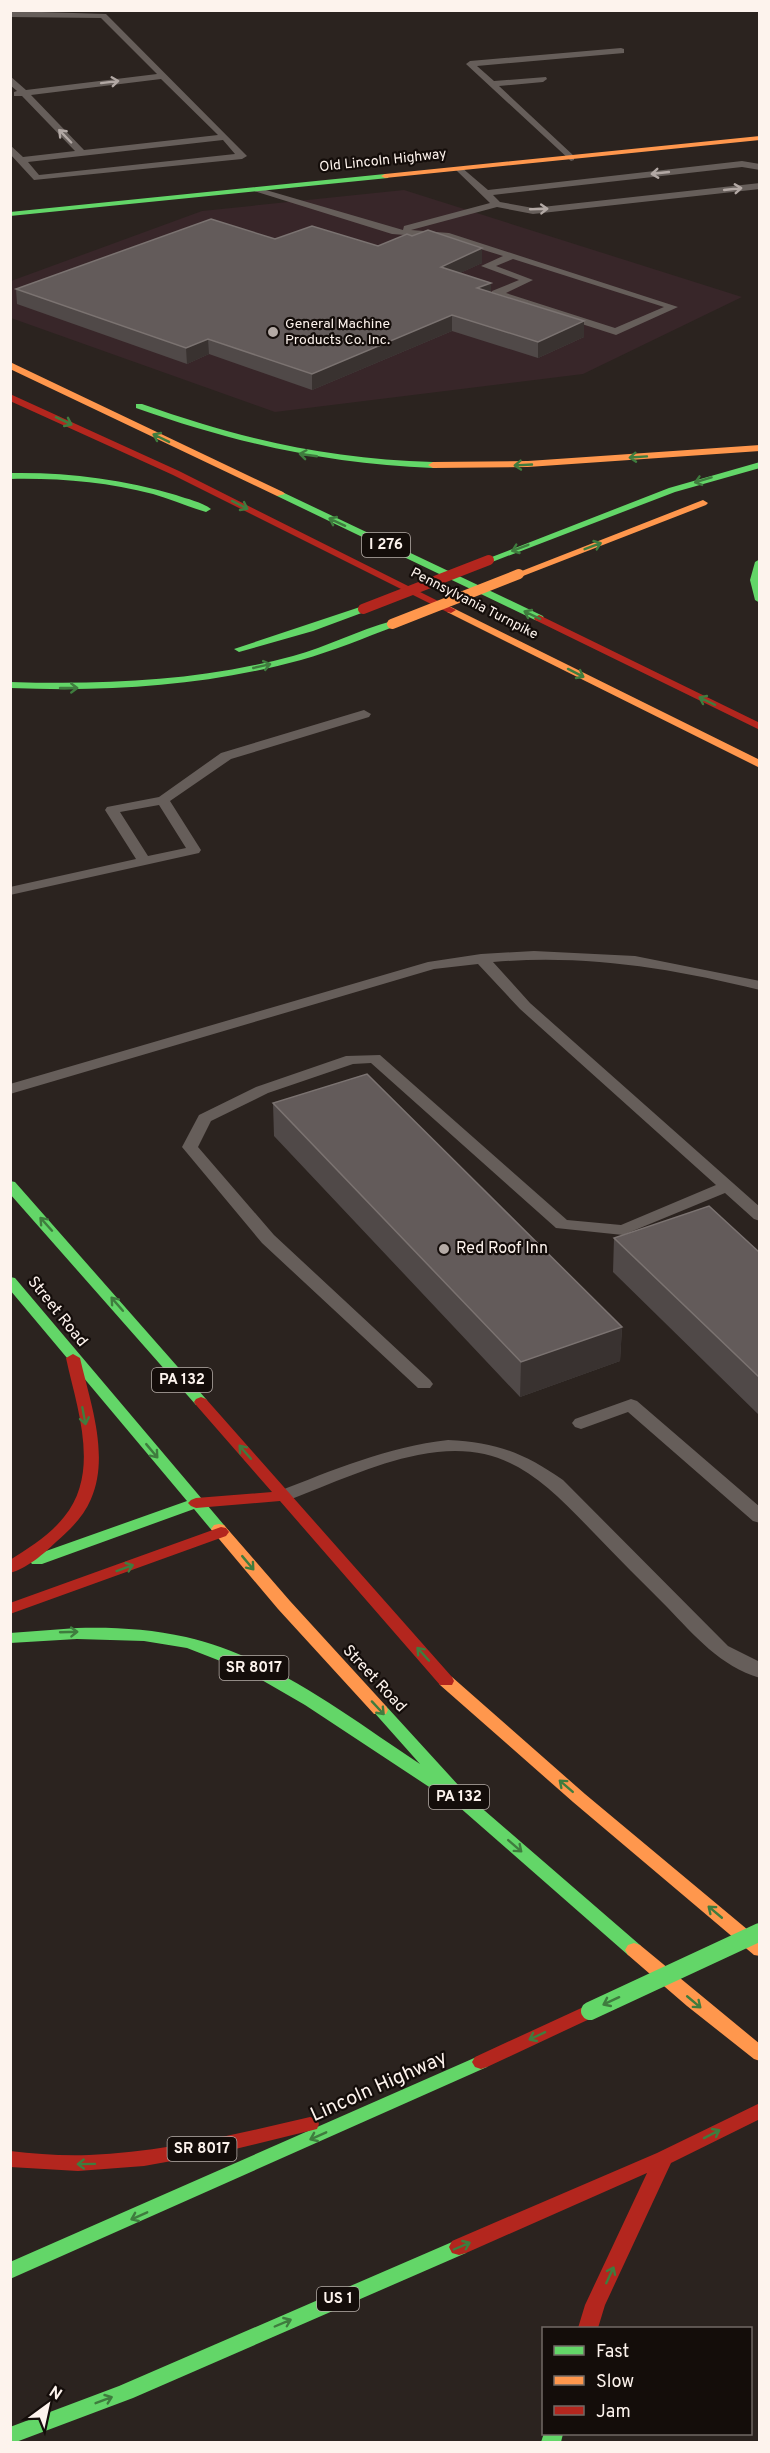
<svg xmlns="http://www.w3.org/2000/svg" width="770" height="2453" font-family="Overpass,sans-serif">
  <rect width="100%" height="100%" fill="#2b231f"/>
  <!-- industrial -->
  <path fill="#382629" d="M404,190L742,297L583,374L275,412L11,318V281L202,211Z"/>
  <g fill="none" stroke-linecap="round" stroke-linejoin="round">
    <!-- lane -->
    <path fill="#665e5a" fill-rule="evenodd" d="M10,11L106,14L247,156L242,159L34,180L10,154V145L23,157L75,151L22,96H14V92L17,91L10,85V76L26,90L157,74L101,18L10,17ZM161,79L218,135L84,150L31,95ZM223,140L235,154L39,175L28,162Z
      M621,48L624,49V53L477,66L494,81L546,77L547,79L543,82L499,86L574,156V160L571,161L466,64L470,61Z
      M742,161L760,164V170L742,167L493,195L500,202L533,208L760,183V189L533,214L497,207L411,230L449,233L678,307L616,335L492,295V291L519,280L481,266L503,256L445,238L392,234L251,190L259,188L403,230L404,226L490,203L458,172L456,170L461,167L488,190ZM513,259L664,307L615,328L506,293L533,280L496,266Z
      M364,710L371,714L369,717L231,759L170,801L201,850L199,853L10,895V887L136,859L105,810L107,807L159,797L221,753ZM159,805L186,848L148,856L120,812Z
      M534,951L635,956L760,981V990C671,968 584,954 493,962L530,1003L760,1207V1221L754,1219L725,1193L623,1235L556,1228L371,1063L353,1064L268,1093L211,1121L198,1147L274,1235L430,1380L433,1384L430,1388H418L262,1243L182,1147L199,1115L256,1087L346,1056L380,1055L567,1220L621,1225L716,1185L520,1009L478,964L434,969L10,1094V1084L428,962L481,954Z
      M631,1399L637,1401L760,1507V1523L753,1521L628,1412L581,1429L575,1427L572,1423L575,1419Z
      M448,1440C496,1442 524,1453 563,1480L728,1646L760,1662V1678C720,1666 695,1636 667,1607C643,1583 618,1558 594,1533C540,1477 502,1438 418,1455C373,1464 331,1484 289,1500H277L274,1496L277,1492C333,1470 387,1447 448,1440Z"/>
    <!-- fast -->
    <path fill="#63d668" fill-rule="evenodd" d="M385,174L389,176L388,178L10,216V212Z
      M136,404H142C241,439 328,459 433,462L438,465L433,468C328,464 235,443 136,408Z
      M760,462V468L675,492L492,562L484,560L669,488Z
      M10,473C67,472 122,479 176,495C187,499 202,502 211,509L206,512C188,507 171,499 153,494C106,482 59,478 10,479Z
      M280,491L543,616L544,618L539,621L535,620L277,496V492Z
      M760,559V603L755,600L750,580L755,562Z
      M363,606L367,607V611L313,631L239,652L234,649Z
      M392,621L396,622V626C364,638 333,651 301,660C206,686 109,692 10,688V682C106,685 200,681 293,656C327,647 358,630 392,621Z
      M10,1181L15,1182L206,1399L208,1402L206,1405H196L10,1194Z
      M10,1277L15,1278L224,1525L227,1529L224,1533H214L194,1509L42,1564H32L29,1560L32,1556L187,1501L10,1290Z
      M77,1628C114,1627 150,1629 186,1637C273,1657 347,1716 420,1764L372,1710L374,1706H386L470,1798L640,1945L643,1950L640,1955L634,1957L628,1955L458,1806L305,1705L246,1671L187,1648L144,1641L77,1639L10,1643V1633Z
      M481,2055L487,2057L490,2062L487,2067L10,2279V2262Z
      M459,2239L466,2241L469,2247L466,2253L133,2398L16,2442H10V2427L119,2386Z
      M544,2433L563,2434L561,2442H541Z"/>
    <!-- slow -->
    <path fill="#ff974d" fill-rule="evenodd" d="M760,136V140L385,178L381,176L385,174Z
      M10,362L283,492L285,494L277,496L10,369Z
      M760,445V451L528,467L433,468L428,465L433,462L528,461Z
      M703,500L708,503L706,505L523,576H515L514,574Z
      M451,607L760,760V768L447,612V608Z
      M219,1524L224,1525L290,1601L386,1706L388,1710L386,1714H374L278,1609L214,1533L211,1529L214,1525Z
      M446,1675L452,1677L585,1794L760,1940V1956L754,1955L573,1802L440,1685L438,1681L440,1677Z
      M634,1943L640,1945L760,2044V2061L754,2059L687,2006L628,1955L625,1950L628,1945Z"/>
    <!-- jam -->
    <path fill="#b3261e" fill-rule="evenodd" d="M10,394L179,471L456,610L451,613L447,612L173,475L10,401Z
      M539,615L760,723V730L535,620L534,618Z
      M73,1354L80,1358C90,1402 110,1455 91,1499C84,1516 70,1530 56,1542C45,1553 26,1569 10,1573V1560C29,1548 50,1535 64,1517C101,1472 77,1409 66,1358Z
      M201,1397L206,1399L452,1677L454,1681L452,1685H440L280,1501L196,1508L191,1506L188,1503L191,1500L196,1498L272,1492L196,1405L194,1402L196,1399Z
      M221,1527L226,1528L229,1532L226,1536L10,1614V1603Z
      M590,2004L596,2006L599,2011L596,2016L487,2067L481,2069L475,2067L472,2062L475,2057Z
      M760,2103V2119L671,2163L605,2305L598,2328H578L585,2305L647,2173L466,2253L459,2255L452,2253L449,2247L452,2241L657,2153Z
      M310,2117L317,2119L319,2124L317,2129L227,2151L144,2166L78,2171L10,2167V2151C36,2154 62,2156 89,2155C164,2152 237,2134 310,2117Z"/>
    <!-- fast-bridge -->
    <path stroke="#63d668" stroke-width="18" d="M590,2011L760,1932"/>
    <!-- slow-bridge -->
    <path stroke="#ff974d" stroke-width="10" d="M392,624L519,574"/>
    <!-- jam-bridge -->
    <path stroke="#b3261e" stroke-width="10" d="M363,609L489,560"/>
  </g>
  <!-- wall -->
  <path fill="#504948" d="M412,236L482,248V263L460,273L491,283V292L584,321V337L538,358L452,331L312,390L209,354L187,364L17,304L16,289L275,239L378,246Z
    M273,1103L622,1327L620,1361L520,1397L274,1136Z
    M614,1238L759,1252V1415L613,1272Z"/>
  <!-- shaded-wall -->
  <path fill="#393230" d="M482,248V263L441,282V267Z
    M491,283V298L477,288Z
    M452,315V331L312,390V374Z
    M584,321V337L538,358V342Z
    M208,339L209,354L187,364L186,348Z
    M622,1327L620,1361L520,1397L521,1362Z"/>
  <!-- building -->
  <path fill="#635b5a" stroke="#7b7371" stroke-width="1.5" d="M211,219L275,239L312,226L378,246L407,234L412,236L428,230L482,248L441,267L491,283L477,288L584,321L538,342L452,315L312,374L208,339L186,348L16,289Z
    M367,1074L622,1327L521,1362L273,1103Z
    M709,1206L759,1252V1377L614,1238Z"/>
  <!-- one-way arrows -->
  <defs><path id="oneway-shaft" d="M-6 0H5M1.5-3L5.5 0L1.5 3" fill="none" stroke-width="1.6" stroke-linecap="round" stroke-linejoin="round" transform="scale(1.5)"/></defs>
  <g stroke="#b2a8a4">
    <use href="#oneway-shaft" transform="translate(110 82) rotate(-7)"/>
    <use href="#oneway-shaft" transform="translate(65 136) rotate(-134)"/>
    <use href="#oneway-shaft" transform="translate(660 173) rotate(174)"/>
    <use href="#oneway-shaft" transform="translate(733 189) rotate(-6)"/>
    <use href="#oneway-shaft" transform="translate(539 209) rotate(-2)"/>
  </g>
  <g stroke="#3f7c3e">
    <use href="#oneway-shaft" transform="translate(64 421) rotate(25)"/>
    <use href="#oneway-shaft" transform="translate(161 438) rotate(-154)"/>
    <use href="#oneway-shaft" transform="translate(308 455) rotate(-172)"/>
    <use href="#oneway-shaft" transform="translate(638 457) rotate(176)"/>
    <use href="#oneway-shaft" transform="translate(523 465) rotate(177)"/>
    <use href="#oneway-shaft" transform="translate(703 480) rotate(163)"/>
    <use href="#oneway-shaft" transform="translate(240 505) rotate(27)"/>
    <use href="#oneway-shaft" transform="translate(337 522) rotate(-155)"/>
    <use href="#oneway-shaft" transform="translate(593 546) rotate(-21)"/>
    <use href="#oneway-shaft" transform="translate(520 548) rotate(159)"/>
    <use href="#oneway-shaft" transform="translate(532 615) rotate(-154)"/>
    <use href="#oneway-shaft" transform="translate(262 666) rotate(-13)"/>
    <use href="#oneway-shaft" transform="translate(576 673) rotate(27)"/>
    <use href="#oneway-shaft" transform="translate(69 688)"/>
    <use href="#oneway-shaft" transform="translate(707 701) rotate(-154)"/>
    <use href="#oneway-shaft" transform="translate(46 1224) rotate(-132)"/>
    <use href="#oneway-shaft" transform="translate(117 1304) rotate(-131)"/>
    <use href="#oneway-shaft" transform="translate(84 1416) rotate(79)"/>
    <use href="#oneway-shaft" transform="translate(152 1451) rotate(50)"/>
    <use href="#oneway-shaft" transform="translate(245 1452) rotate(-131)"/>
    <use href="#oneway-shaft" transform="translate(248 1563) rotate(50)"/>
    <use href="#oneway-shaft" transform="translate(125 1568) rotate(-20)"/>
    <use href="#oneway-shaft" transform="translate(69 1632) rotate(-2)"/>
    <use href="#oneway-shaft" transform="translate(423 1654) rotate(-132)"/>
    <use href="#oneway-shaft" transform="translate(378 1708) rotate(47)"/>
    <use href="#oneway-shaft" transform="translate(566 1786) rotate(-139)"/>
    <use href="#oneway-shaft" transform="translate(515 1846) rotate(41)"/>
    <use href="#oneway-shaft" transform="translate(715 1912) rotate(-140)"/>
    <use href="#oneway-shaft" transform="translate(611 2001) rotate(155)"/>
    <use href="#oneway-shaft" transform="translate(694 2002) rotate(40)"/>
    <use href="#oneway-shaft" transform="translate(537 2036) rotate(155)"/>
    <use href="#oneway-shaft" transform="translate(712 2134) rotate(-27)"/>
    <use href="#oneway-shaft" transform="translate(318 2136) rotate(156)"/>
    <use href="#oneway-shaft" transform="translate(86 2164) rotate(179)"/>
    <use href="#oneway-shaft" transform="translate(139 2216) rotate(156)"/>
    <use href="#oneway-shaft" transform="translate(462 2246) rotate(-23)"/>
    <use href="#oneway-shaft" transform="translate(610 2275) rotate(-65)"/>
    <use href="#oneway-shaft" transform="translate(283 2323) rotate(-23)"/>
    <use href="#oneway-shaft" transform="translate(104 2400) rotate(-21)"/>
  </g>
  <!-- markers -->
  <g fill="#b4aaa5" stroke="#140d0a" stroke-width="2">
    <circle cx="273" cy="332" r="6"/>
    <circle cx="444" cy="1249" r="6"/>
  </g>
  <g text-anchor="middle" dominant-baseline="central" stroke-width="4.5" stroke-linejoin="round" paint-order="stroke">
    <!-- far-street labels -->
    <g font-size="14" fill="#fdf3ed" stroke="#140d0a">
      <text transform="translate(383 161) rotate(-6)">Old Lincoln Highway</text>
      <text transform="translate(474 604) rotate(27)">Pennsylvania Turnpike</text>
    </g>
    <!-- far-poi labels -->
    <g font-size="14" fill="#fdf3ed" stroke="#140d0a" text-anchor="start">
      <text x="285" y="324">General Machine<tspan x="285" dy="16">Products Co. Inc.</tspan></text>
    </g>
    <!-- shield labels -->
    <g fill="#140d0a" stroke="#b7aea9" stroke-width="1.5">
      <rect x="362" y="533" width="48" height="24" rx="4.5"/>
      <rect x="152" y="1368" width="60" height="24" rx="4.5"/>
      <rect x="219.5" y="1656" width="69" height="24" rx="4.5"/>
      <rect x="429" y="1785" width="60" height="24" rx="4.5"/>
      <rect x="167.5" y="2137" width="69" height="24" rx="4.5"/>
      <rect x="317" y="2287" width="42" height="24" rx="4.5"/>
    </g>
    <g font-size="15" font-weight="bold" fill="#fdf3ed">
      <text x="386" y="545">I 276</text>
      <text x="182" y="1380">PA 132</text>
      <text x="254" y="1668">SR 8017</text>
      <text x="459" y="1797">PA 132</text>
      <text x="202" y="2149">SR 8017</text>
      <text x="338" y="2299">US 1</text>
    </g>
    <!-- poi labels -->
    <g font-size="16" fill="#fdf3ed" stroke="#140d0a" text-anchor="start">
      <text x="456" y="1249">Red Roof Inn</text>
    </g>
    <!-- street labels -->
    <g font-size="16" fill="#fdf3ed" stroke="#140d0a">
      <text transform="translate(57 1312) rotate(51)">Street Road</text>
      <text transform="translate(374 1679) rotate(47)">Street Road</text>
    </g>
    <!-- near-street labels -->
    <g font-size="20" fill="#fdf3ed" stroke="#140d0a">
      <text transform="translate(379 2087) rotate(-24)">Lincoln Highway</text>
    </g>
  </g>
  <!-- border -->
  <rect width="770" height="2453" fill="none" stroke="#fdf3ed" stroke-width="24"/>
  <!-- legend -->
  <rect x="542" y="2327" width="210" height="108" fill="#140d0a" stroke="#716965" stroke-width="1.5"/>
  <rect x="554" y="2346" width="30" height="9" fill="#63d668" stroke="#716965" stroke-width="1.5"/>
  <text x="596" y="2357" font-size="18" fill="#fdf3ed">Fast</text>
  <rect x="554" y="2376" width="30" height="9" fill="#ff974d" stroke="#716965" stroke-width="1.5"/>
  <text x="596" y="2387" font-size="18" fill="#fdf3ed">Slow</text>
  <rect x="554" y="2406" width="30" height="9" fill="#b3261e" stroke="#716965" stroke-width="1.5"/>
  <text x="596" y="2417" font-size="18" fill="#fdf3ed">Jam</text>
  <!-- north arrow -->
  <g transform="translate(48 2405) rotate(33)" stroke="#140d0a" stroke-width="4.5" paint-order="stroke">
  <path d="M0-4.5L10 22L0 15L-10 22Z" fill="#fdf3ed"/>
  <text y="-9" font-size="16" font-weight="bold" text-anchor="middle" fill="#fdf3ed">N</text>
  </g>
</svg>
